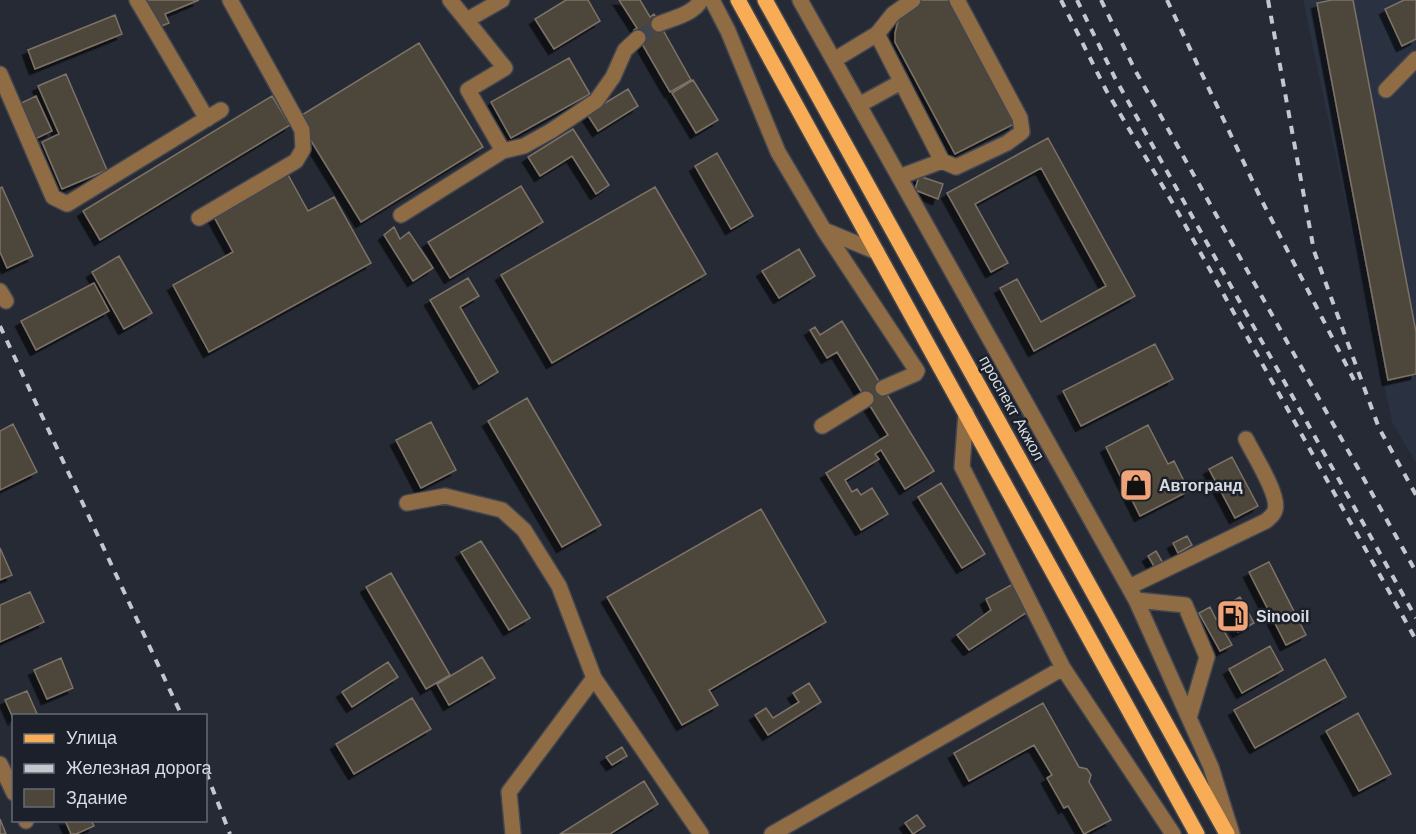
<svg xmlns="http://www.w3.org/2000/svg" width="1416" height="834" font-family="Helvetica,sans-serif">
  <defs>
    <filter id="shadow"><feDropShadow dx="-5.5" dy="5.5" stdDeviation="0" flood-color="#0009"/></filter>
  </defs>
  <rect width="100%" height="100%" fill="#252a34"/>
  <!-- built -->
  <path fill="#2a3242" d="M1303,0H1416V463L1392,422Z"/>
  <!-- building -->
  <path fill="#4e463b" stroke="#7c7267" stroke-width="1.5" filter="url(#shadow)" d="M141,0H199L165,14L169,23L159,27L153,13L147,16Z
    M566,0H588L600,21L554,49L535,19Z
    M619,0H640L650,17L654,14L691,80L670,92L634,30L637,28Z
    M922,0H950L1014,124L955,154L895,42V33L898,21L904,11Z
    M1332,0H1353L1416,332V374L1388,380L1317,3Z
    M1404,0H1416V39L1402,46L1385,9Z
    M115,15L122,34L35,69L28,50Z
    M419,43L483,147L361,222L297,118Z
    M569,58L590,94L511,138L491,102Z
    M66,74L107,170L62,189L42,142L59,134L38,86Z
    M693,80L718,120L696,133L672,93Z
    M628,89L638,106L598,131L587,114Z
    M36,96L52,131L33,140L17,105Z
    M272,96L290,125L100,240L83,211Z
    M573,129L609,185L596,194L572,156L540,176L528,157Z
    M1048,138L1135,296L1034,351L1000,288L1017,279L1041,322L1106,286L1041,168L975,204L1008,263L991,272L947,193Z
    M717,153L753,216L731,229L695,166Z
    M287,173L308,211L334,197L371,263L209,352L173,285L233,252L212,213Z
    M919,176L943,184L938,199L915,190Z
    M521,186L543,222L450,278L428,242Z
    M2,187L33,256L7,268L0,252V188Z
    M655,187L706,274L552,363L501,275Z
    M394,227L400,239L409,232L433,268L413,281L384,235Z
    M799,249L815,276L779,298L762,271Z
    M119,256L152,313L124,329L92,272Z
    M468,278L479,296L460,307L498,372L479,384L430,300Z
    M94,283L109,311L36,350L21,321Z
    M842,321L934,471L905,489L881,450L875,454L879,459L845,480L852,492L857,489L861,495L872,488L888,514L861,530L826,473L888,435L837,352L827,358L810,330L815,327L820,335Z
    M1155,344L1173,379L1081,426L1063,391Z
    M527,398L601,525L562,547L488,421Z
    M431,422L456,470L421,488L396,440Z
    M13,424L37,472L0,490V431Z
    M1148,425L1168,464L1174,461L1189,491L1140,516L1106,447Z
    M1232,457L1258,506L1235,518L1209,469Z
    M941,483L985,554L962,568L918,497Z
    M761,509L826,622L709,690L718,705L682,725L607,597Z
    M1187,536L1192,545L1178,553L1173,543Z
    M481,541L530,618L509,630L461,552Z
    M0,548L12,575L0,580Z
    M1156,551L1163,563L1155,568L1148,556Z
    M1269,562L1306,635L1286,645L1249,572Z
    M391,573L450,675L426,689L366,587Z
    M1013,584L1029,611L969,650L957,635L991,610L986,599Z
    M30,592L44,622L0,642V605Z
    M1240,597L1254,623L1238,632L1233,625L1224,631L1232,645L1220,651L1199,613L1210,607L1216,619L1228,613L1224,606Z
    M1270,646L1283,670L1242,693L1229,669Z
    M482,657L495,678L449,705L437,684Z
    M61,658L73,688L47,699L34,670Z
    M1325,659L1346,697L1255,748L1234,710Z
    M388,662L398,677L352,707L342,692Z
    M809,683L821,702L768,735L755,715L766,708L773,718L799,702L793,693Z
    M27,691L38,716H14V720L5,700Z
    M412,698L431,729L354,774L336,744Z
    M1043,703L1079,767L1087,769L1091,775L1089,782L1111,820L1084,834L1068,806L1064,808L1047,778L1052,775L1034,745L969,781L954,753Z
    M1358,713L1391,774L1359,791L1326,731Z
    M622,747L627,756L612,765L606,757Z
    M644,781L658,804L610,834H560Z
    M917,815L925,826L913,834L905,823Z
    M0,819L6,834H0Z
    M65,820H91L94,826L76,834H71Z"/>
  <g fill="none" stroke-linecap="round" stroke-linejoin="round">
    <!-- minor-tunnel -->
    <path stroke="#40454e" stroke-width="15" stroke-dasharray="15 8" stroke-linecap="butt" d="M638,38L659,24"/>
    <defs>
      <path id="minor" d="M137,0L207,119
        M712,0L728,31L778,152L824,230L877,252
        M800,0L1136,600L1211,767L1232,834
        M467,20L502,0
        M659,24C673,18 694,14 701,0
        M877,34L942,161
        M834,60L877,34L893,14L913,0
        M0,74L53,197L67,204L221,110
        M1386,90L1416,59
        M859,105L901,82
        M503,151L524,146L551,131L596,101L613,77L625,50L638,38
        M899,177L942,161L956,167L1007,143L1022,132L1020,118L957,0
        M401,215L503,151L468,90L505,68L450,0
        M199,218L296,161L303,149L302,130L230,0
        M824,230L917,371L915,374L883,388
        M0,291L6,301
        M966,413L962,467L1063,668L1173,834
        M822,426L866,399
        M407,503L445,496L502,510L524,530L559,586L594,678L701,834
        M1129,587L1266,521C1269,518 1274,515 1275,510C1280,495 1253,454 1246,439
        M1136,600L1185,605L1207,657L1189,718
        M0,764L14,793
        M26,820V821
        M513,834L509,792L594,678
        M772,834L1063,668"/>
      <path id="major" d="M738,0L1197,834
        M765,0L1227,834"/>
    </defs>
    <!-- minor casing -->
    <use href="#minor" stroke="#424650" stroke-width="18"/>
    <!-- major casing -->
    <use href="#major" stroke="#424650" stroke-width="18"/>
    <!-- minor -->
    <use href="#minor" stroke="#906c45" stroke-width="15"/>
    <!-- major -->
    <use href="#major" stroke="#f7ac55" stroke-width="15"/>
    <!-- rail -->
    <path stroke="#c4c7ce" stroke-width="4" stroke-dasharray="8 8" stroke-linecap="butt" d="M1061,0L1106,90L1175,207L1416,640
      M1077,0L1115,78L1416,618
      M1101,0L1135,70L1416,572
      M1167,0L1262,201L1354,380
      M1268,0L1314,251L1379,428L1416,495
      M0,326L182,716
      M206,772L230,834"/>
  </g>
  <!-- icons -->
  <defs>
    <symbol id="shop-square" viewBox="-11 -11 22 22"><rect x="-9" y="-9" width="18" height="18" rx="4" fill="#efa377" stroke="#1b202a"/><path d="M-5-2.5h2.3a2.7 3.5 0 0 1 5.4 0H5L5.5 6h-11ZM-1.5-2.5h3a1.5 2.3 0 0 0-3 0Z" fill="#111"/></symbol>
    <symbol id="fuel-square" viewBox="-11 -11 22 22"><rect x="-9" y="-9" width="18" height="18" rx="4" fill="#efa377" stroke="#1b202a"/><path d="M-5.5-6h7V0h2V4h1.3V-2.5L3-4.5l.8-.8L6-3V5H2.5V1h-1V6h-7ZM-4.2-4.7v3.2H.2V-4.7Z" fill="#111"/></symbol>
  </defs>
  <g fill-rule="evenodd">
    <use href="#shop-square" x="1117" y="466" width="38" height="38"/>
    <use href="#fuel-square" x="1214" y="597" width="38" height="38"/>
  </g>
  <g text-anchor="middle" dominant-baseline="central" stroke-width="5" stroke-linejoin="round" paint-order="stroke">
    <!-- street labels -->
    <g font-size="16" fill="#d8dbe2" stroke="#1b202a">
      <text transform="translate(1012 408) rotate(61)">проспект Акжол</text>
    </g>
    <!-- poi labels -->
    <g font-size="16" font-weight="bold" fill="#d8dbe2" stroke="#1b202a" text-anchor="start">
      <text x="1159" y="485">Автогранд</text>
      <text x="1256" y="616">Sinooil</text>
    </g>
  </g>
  <!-- legend -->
  <rect x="12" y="714" width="195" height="108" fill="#1b202a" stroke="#676b74" stroke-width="1.5"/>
  <rect x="24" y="734" width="30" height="9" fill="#f7ac55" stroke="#676b74" stroke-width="1.5"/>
  <text x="66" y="744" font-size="18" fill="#d8dbe2">Улица</text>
  <rect x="24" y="764" width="30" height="9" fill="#c4c7ce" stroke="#676b74" stroke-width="1.5"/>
  <text x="66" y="774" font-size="18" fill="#d8dbe2">Железная дорога</text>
  <rect x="24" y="789" width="30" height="18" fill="#4e463b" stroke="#676b74" stroke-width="1.5"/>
  <text x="66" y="804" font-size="18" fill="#d8dbe2">Здание</text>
</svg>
